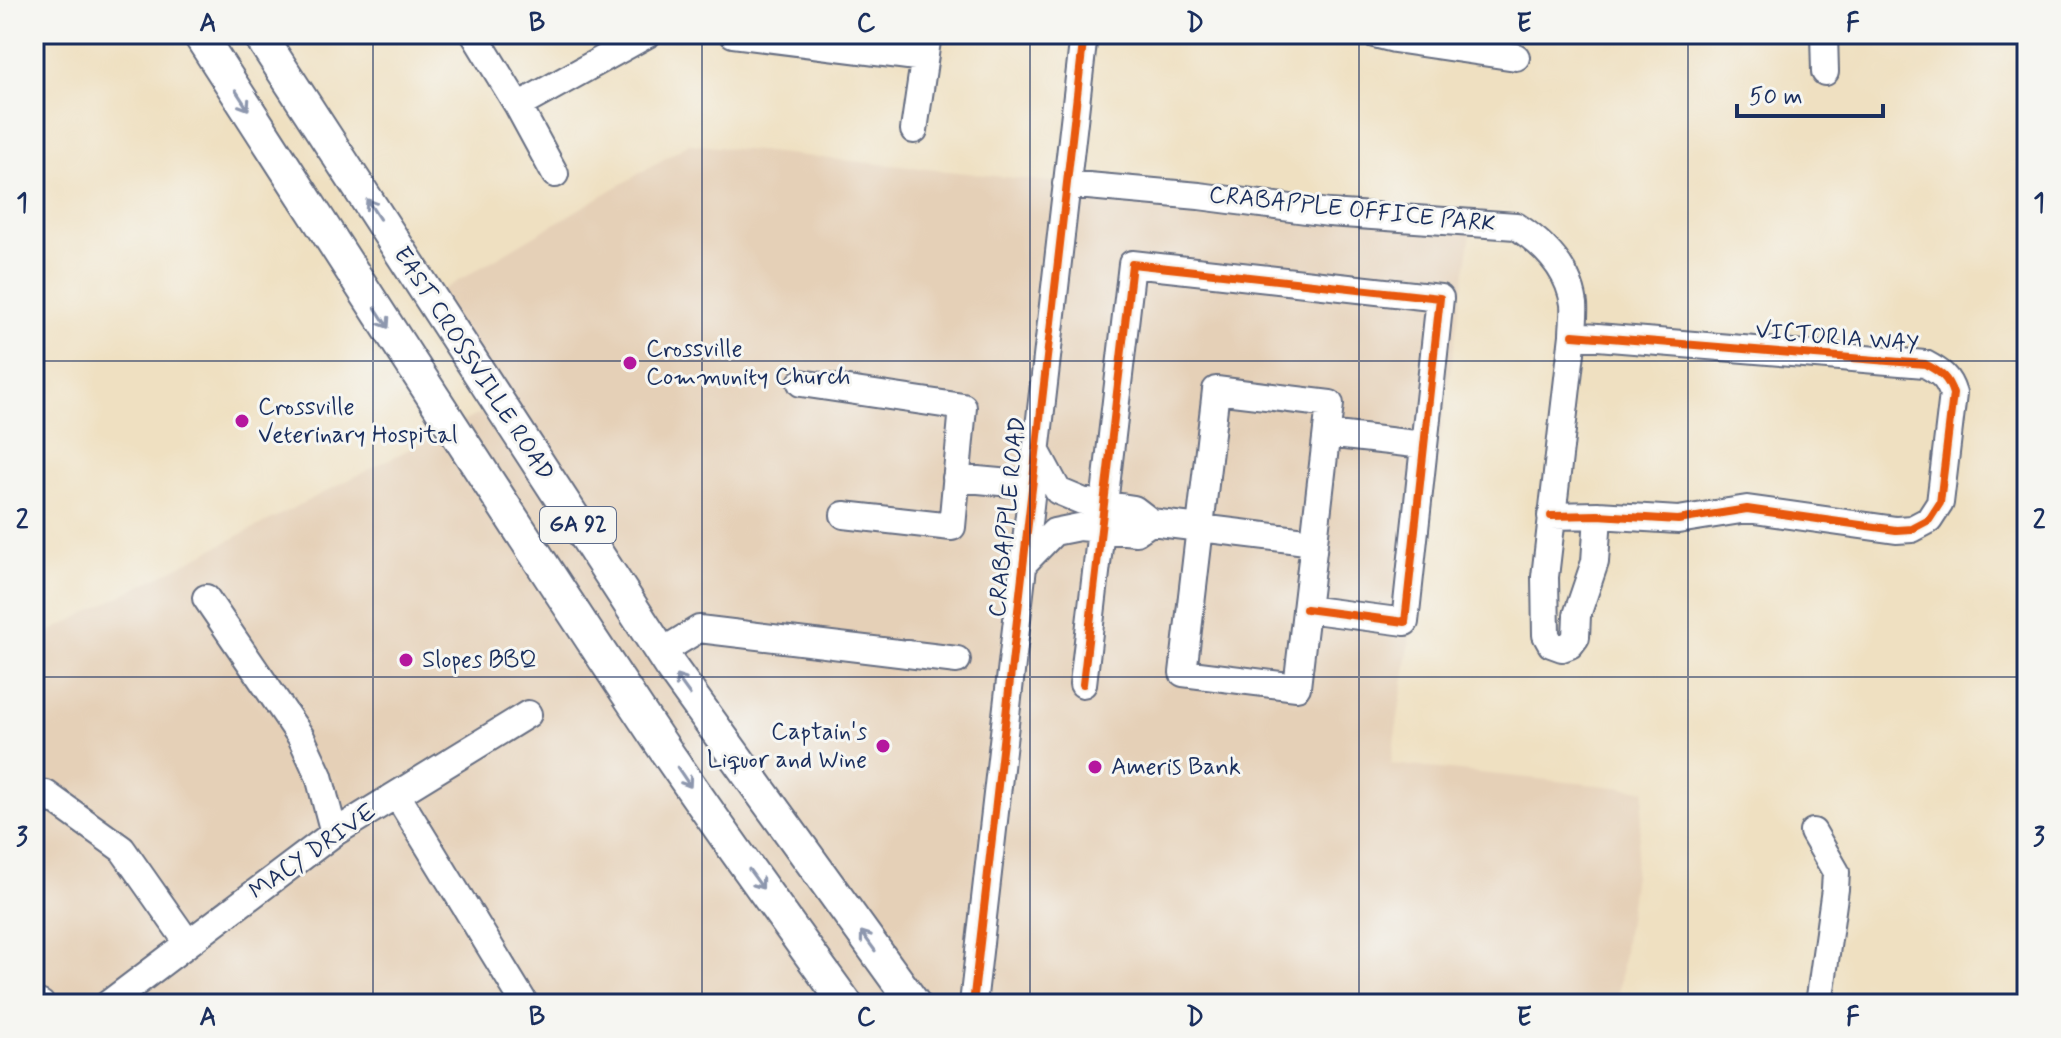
<svg xmlns="http://www.w3.org/2000/svg" width="2061" height="1038" font-family="Mynerve,sans-serif">
  <rect width="100%" height="100%" fill="#f6f6f2"/>
  <filter id="ink" filterUnits="userSpaceOnUse"><feTurbulence type="fractalNoise" baseFrequency=".0125" numOctaves="2"/><feDisplacementMap in="SourceGraphic" scale="16" xChannelSelector="R" yChannelSelector="G"/><feConvolveMatrix kernelMatrix="1 2 1 2 8 2 1 2 1" color-interpolation-filters="sRGB"/></filter>
  <filter id="wash" filterUnits="userSpaceOnUse"><feTurbulence type="fractalNoise" baseFrequency=".006" numOctaves="4" result="noise"/><feDisplacementMap in="SourceGraphic" scale="32" xChannelSelector="R" yChannelSelector="G"/><feGaussianBlur stdDeviation="1.8" result="paint"/><feColorMatrix in="noise" values="0 0 0 0 0 0 0 0 0 0 0 0 0 0 0 0 0 1.4 0 .05"/><feComposite in="paint" operator="in"/></filter>
  <g filter="url(#wash)">
    <rect width="100%" height="100%" fill="#efe0c1"/>
    <!-- built -->
    <path fill="#e5d0b7" d="M689,144L1472,226L1391,764L1645,790L1617,1004H34V640L490,408L424,301Z"/>
  </g>
  <g filter="url(#ink)">
    <g fill="none" stroke-linecap="round" stroke-linejoin="round">
      <defs>
        <path id="minor" d="M474,34L518,106L555,174
          M733,34L924,58
          M1374,34L1394,39L1516,57
          M1824,34L1825,72
          M518,106L648,34
          M914,130L928,34
          M1066,184L1199,196L1329,213L1516,226C1544,244 1569,269 1574,304C1575,314 1573,325 1573,335L1545,577L1546,635L1551,644L1562,648L1570,645L1576,637L1577,615L1595,562L1598,515
          M801,383L963,407L952,527L844,515
          M1327,434L1424,445
          M1036,450L1058,491L1082,501L1134,509L1151,522L1314,542L1297,687L1183,673L1216,390L1330,404L1314,542
          M956,478L1032,485
          M1551,516L1598,515L1678,520L1747,509L1896,530L1912,529L1929,520L1940,503L1953,394C1948,377 1940,372 1925,364L1573,335
          M1023,564L1054,532L1079,527L1136,532L1151,522
          M206,598L301,737L319,776L334,833
          M661,652L699,629L957,660
          M1083,684L1132,264L1440,298L1405,622L1306,609
          M397,795L525,1004
          M34,801L46,794L122,849L188,943
          M1813,832L1836,872L1835,889L1819,1004
          M34,1001L41,1004
          M108,1004L334,833L528,714
          M973,1004L1084,34"/>
        <path id="major" d="M199,34C351,269 501,505 657,738C718,828 782,916 846,1004
          M259,34L670,666L914,1004"/>
      </defs>
      <!-- minor casing -->
      <use href="#minor" stroke="#656d81" stroke-width="30"/>
      <!-- major casing -->
      <use href="#major" stroke="#656d81" stroke-width="36"/>
      <!-- minor -->
      <use href="#minor" stroke="#fff" stroke-width="26"/>
      <!-- major -->
      <use href="#major" stroke="#fff" stroke-width="32"/>
      <defs>
        <path id="cycleway" d="M1551,516L1598,515L1678,520L1747,509L1896,530L1912,529L1929,520L1940,503L1953,394C1948,377 1940,372 1925,364L1573,335
          M1083,684L1132,264L1440,298L1405,622L1306,609
          M973,1004L1084,34"/>
      </defs>
      <!-- cycleway casing -->
      <use href="#cycleway" stroke="#f6f6f2" stroke-width="13"/>
      <!-- cycleway -->
      <use href="#cycleway" stroke="#e8590c" stroke-width="8"/>
    </g>
    <!-- one-way arrows -->
    <defs><path id="oneway-shaft" d="M-6 0H5M1.5-3L5.5 0L1.5 3" fill="none" stroke-width="1.6" stroke-linecap="round" stroke-linejoin="round" transform="scale(2)"/></defs>
    <g stroke="#8d97ae">
      <use href="#oneway-shaft" transform="translate(242 100) rotate(57)"/>
      <use href="#oneway-shaft" transform="translate(373 209) rotate(-123)"/>
      <use href="#oneway-shaft" transform="translate(382 318) rotate(57)"/>
      <use href="#oneway-shaft" transform="translate(683 685) rotate(-126)"/>
      <use href="#oneway-shaft" transform="translate(684 777) rotate(56)"/>
      <use href="#oneway-shaft" transform="translate(756 879) rotate(54)"/>
      <use href="#oneway-shaft" transform="translate(868 941) rotate(-126)"/>
    </g>
  </g>
  <!-- grid -->
  <path fill="none" stroke="#1b2f5e" stroke-width="2" stroke-opacity="0.55" d="M373,34V1004M702,34V1004M1030,34V1004M1359,34V1004M1688,34V1004M34,361H2027M34,677H2027"/>
  <!-- markers -->
  <g fill="#b5179e" stroke="#f6f6f2" stroke-width="3">
    <circle cx="630" cy="363" r="8"/>
    <circle cx="242" cy="421" r="8"/>
    <circle cx="406" cy="660" r="8"/>
    <circle cx="883" cy="746" r="8"/>
    <circle cx="1095" cy="767" r="8"/>
  </g>
  <g text-anchor="middle" dominant-baseline="central" stroke-width="6" stroke-linejoin="round" paint-order="stroke">
    <!-- shield labels -->
    <rect fill="#f6f6f2" stroke="#5d6b8a" stroke-width="2" x="540" y="507" width="76" height="36" rx="6"/>
    <g font-size="22" font-weight="bold" fill="#1b2f5e">
      <text x="578" y="525">GA 92</text>
    </g>
    <!-- street labels -->
    <g font-size="24" fill="#1b2f5e" stroke="#f6f6f2">
      <text transform="translate(1352 210) rotate(6)">CRABAPPLE OFFICE PARK</text>
      <text transform="translate(1837 338) rotate(5)">VICTORIA WAY</text>
      <text transform="translate(473 364) rotate(57)">EAST CROSSVILLE ROAD</text>
      <text transform="translate(1008 517) rotate(-84)">CRABAPPLE ROAD</text>
      <text transform="translate(313 852) rotate(-35)">MACY DRIVE</text>
    </g>
    <!-- poi labels -->
    <g font-size="24" fill="#1b2f5e" stroke="#f6f6f2" text-anchor="start">
      <text x="646" y="349">Crossville<tspan x="646" dy="28">Community Church</tspan></text>
      <text x="258" y="407">Crossville<tspan x="258" dy="28">Veterinary Hospital</tspan></text>
      <text x="422" y="660">Slopes BBQ</text>
      <text x="867" y="732" text-anchor="end">Captain's<tspan x="867" dy="28">Liquor and Wine</tspan></text>
      <text x="1111" y="767">Ameris Bank</text>
    </g>
  </g>
  <!-- margin -->
  <rect width="2061" height="1038" fill="none" stroke="#f6f6f2" stroke-width="88"/>
  <!-- scale -->
  <path d="M1737 104v12h146v-12" fill="none" stroke="#1b2f5e" stroke-width="4"/>
  <text x="1749" y="104" font-size="24" fill="#1b2f5e" stroke="#f6f6f2" stroke-width="6" paint-order="stroke">50 m</text>
  <rect x="44" y="44" width="1973" height="950" fill="none" stroke="#1b2f5e" stroke-width="3"/>
  <g font-size="26" text-anchor="middle" font-weight="bold" fill="#1b2f5e">
    <text x="208" y="31">A</text>
    <text x="537" y="31">B</text>
    <text x="866" y="31">C</text>
    <text x="1195" y="31">D</text>
    <text x="1524" y="31">E</text>
    <text x="1853" y="31">F</text>
    <text x="22" y="211">1</text>
    <text x="2039" y="211">1</text>
    <text x="22" y="528">2</text>
    <text x="2039" y="528">2</text>
    <text x="22" y="845">3</text>
    <text x="2039" y="845">3</text>
    <text x="208" y="1025">A</text>
    <text x="537" y="1025">B</text>
    <text x="866" y="1025">C</text>
    <text x="1195" y="1025">D</text>
    <text x="1524" y="1025">E</text>
    <text x="1853" y="1025">F</text>
  </g>
</svg>
